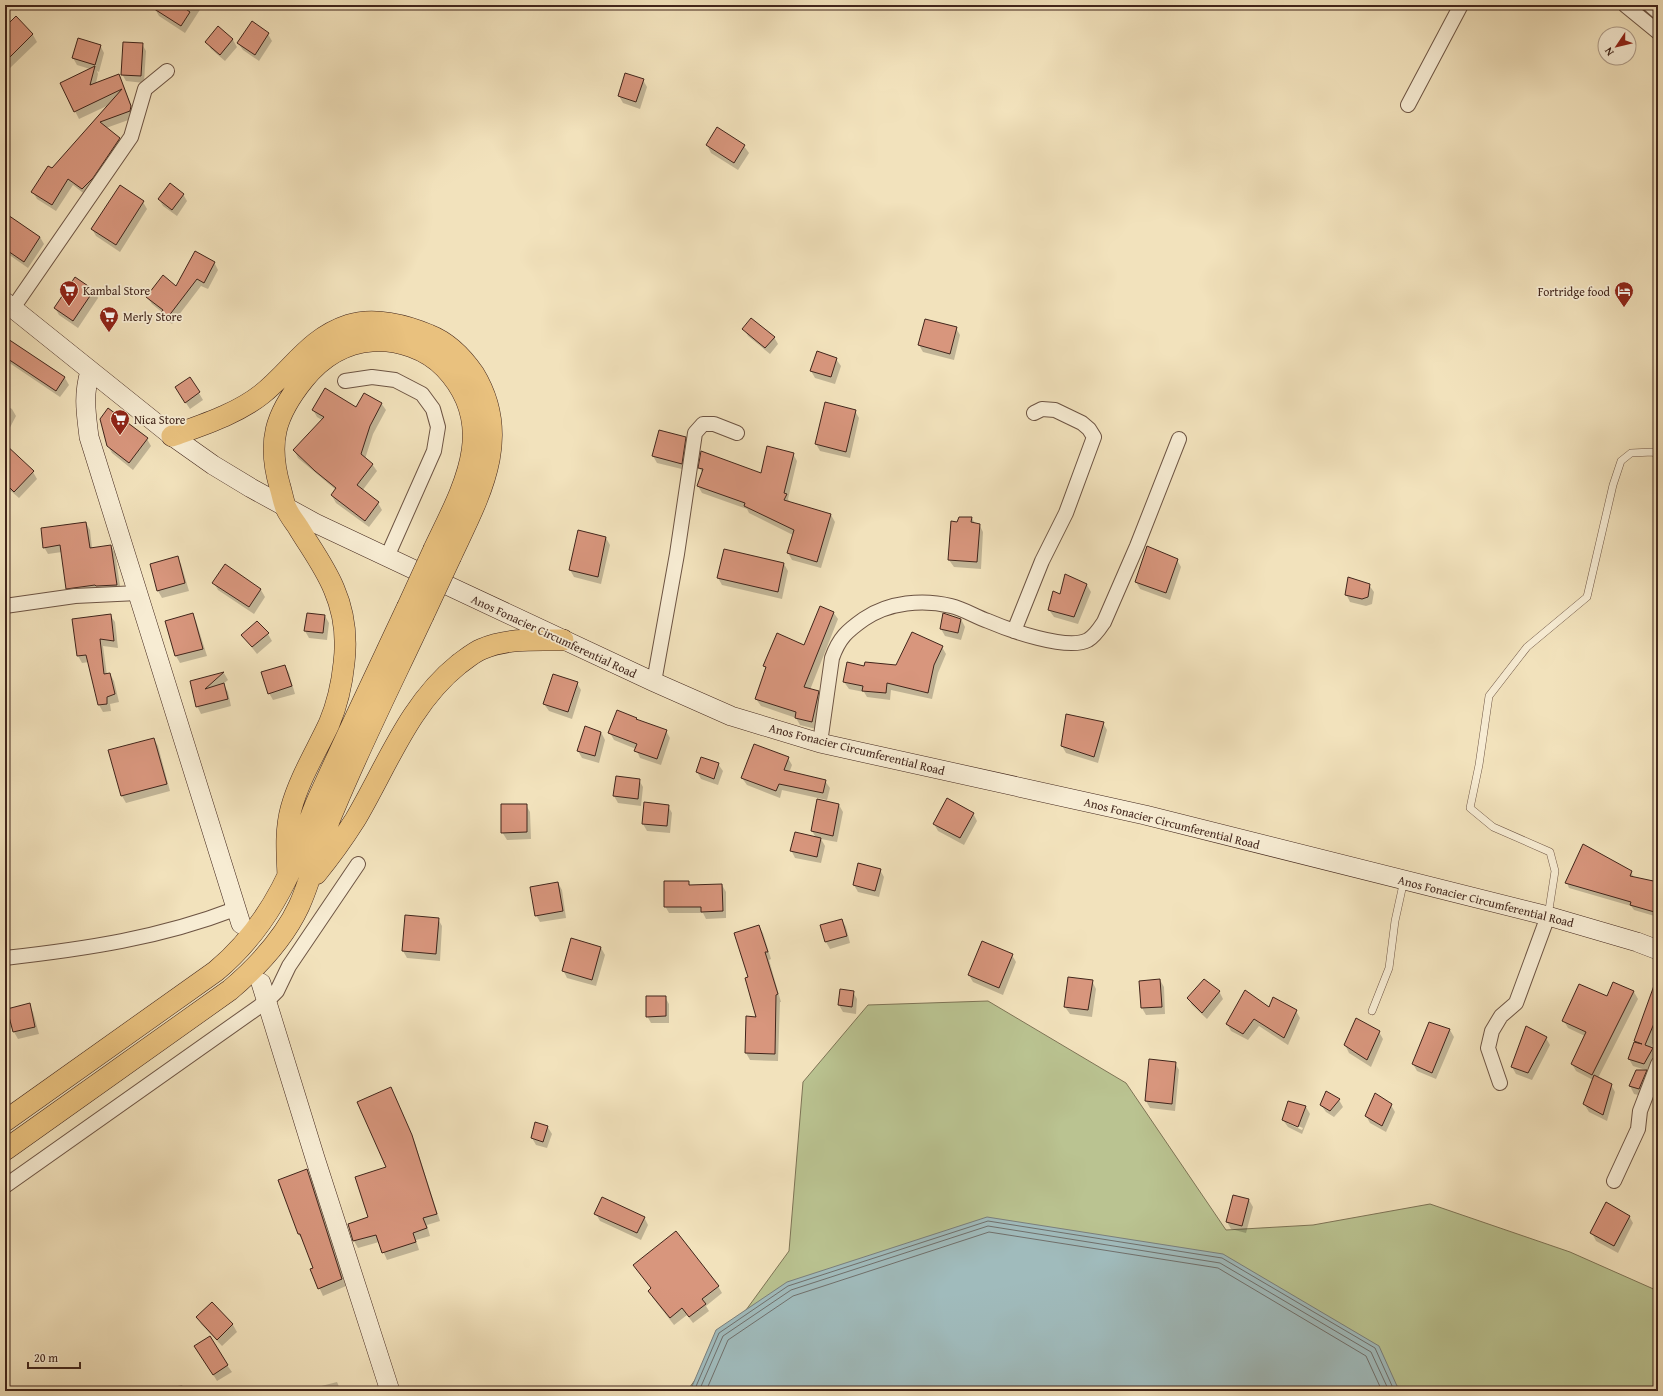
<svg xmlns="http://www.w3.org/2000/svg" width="1663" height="1396" font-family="'Gentium Book Plus',serif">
  <rect width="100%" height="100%" fill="#f2e2bc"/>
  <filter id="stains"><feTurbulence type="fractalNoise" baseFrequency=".005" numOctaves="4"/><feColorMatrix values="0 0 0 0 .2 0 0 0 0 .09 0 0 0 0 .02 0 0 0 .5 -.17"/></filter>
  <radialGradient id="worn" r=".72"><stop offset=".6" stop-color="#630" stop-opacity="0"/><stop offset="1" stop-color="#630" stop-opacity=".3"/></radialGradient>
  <!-- green -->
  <path fill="#bac391" stroke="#7e7456" d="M988,1001L1126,1083L1226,1230L1313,1225L1430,1204L1570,1252L1658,1291V1391H687L789,1251L803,1082L868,1005Z"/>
  <!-- water -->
  <path fill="#a0bbbc" stroke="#7a7f7c" d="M987,1217L1223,1254L1379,1346L1397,1386L1405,1391H690L716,1330L787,1282Z"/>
  <!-- shadow -->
  <path fill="#0003" fill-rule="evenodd" d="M157,5H203L185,33L159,16L155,9Z
    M252,5H258L256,8Z
    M16,18L33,35L37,42L10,68L5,63V28Z
    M219,28L233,40L237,47L225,61L211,49L207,42Z
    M268,34L272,41L259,61L243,50L238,43Z
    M142,44L146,51L144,83L126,81L122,74Z
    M100,45L104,53L99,72L97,71L98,74L96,83L118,75L135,114L134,118L106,128L119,139L123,146L87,196L73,185L56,211L37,199L33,192L111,104L79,119L61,83L90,69L77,65L73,58Z
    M643,80L647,87L640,109L623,103L619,96Z
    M718,129L744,146L749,153L738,170L711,153L707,145Z
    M183,194L187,201L177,216L163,206L159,199Z
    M143,202L147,209L120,252L96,236L92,229Z
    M5,214L40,237L44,244L28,268L5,252Z
    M214,262L218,270L208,289L201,286L172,324L167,320L163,313L152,304L147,297L176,287Z
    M75,279L94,291L98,298L78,328L59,315L55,308Z
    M956,328L960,335L954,360L923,352L919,345Z
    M744,329L774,337L778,344L770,354L748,336Z
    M5,338L65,378L69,385L60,397L5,360Z
    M836,359L841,366L835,384L815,378L811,371Z
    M190,378L203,400L190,409L180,394Z
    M381,403L386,410L373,434L365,459L372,464L377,471L362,491L378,503L382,510L369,527L336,503L332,496L336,490L298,458L294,450L322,420L317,417L313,410L357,408Z
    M5,405L12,409L16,416L5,437Z
    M855,411L859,418L850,458L820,451L816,444Z
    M685,438L689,445L686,470L657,463L653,456Z
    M147,439L151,446L133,470L112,453L108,446Z
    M5,449L33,472L37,479L19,498L5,486Z
    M793,454L797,461L788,499L790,503L831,515L835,522L821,568L792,560L788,553L793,535L749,513L747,509L702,493L698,486L703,473L699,468L762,474Z
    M959,518H972L975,524H979L983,532L981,569L954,567L949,560L951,523H957Z
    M86,523L90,530L92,548L111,546L115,553L121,592L71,595L67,588L62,552L48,554L44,547Z
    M606,538L610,545L601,584L574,577L570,570Z
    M724,550L784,564L788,571L782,599L722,585L718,578Z
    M177,557L181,564L189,591L162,598L158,591Z
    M1177,560L1181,567L1170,600L1140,589L1136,582Z
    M214,583L261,590L265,597L254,614L218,590Z
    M1087,585L1091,592L1078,624L1054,617L1049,610L1061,595Z
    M1369,585L1374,592L1372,604L1366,606L1350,602L1346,594Z
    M833,612L838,619L810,690L818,692L822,699L816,729L800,725L796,718L761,706L756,699L766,669L764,666L805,646Z
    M192,614L196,621L207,656L180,663L176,656L166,621Z
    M110,615L115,622L118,648L103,646L107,675L110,674L114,681L119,702L110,704L111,711L103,712L99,705L89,662L82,663L78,656Z
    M325,616L329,623L327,640L309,638L305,631Z
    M961,619L965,627L961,640L945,636L941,629Z
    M268,634L272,641L257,654L242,635Z
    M5,636L8,642L5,656Z
    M942,647L946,654L938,673L932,699L891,690L890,700L867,697L864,692L849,689L844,682L865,667L897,666Z
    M285,666L289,673L295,694L273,700L269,693Z
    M224,673L228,680L223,684L228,692L231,706L201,714L197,706L191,682Z
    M577,683L581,690L572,719L549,711L544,704Z
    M636,719L637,721L666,731L670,738L661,765L640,758L636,749L614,740L610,733Z
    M1103,723L1107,730L1098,763L1066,753L1062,746Z
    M601,732L605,740L599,763L582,758L578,751Z
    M154,739L158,746L170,791L126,803L122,796Z
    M788,758L792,765L789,773L825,781L830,788L827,800L782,790L780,798L747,785L742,778Z
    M718,764L723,771L718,785L701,779L697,772Z
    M616,778L639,780L643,787L641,806L618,803L614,796Z
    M526,805L530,812L531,839L507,840L502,832Z
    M839,805L843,812L837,842L821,839L825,846L821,863L795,858L791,850L816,838L812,831Z
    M668,806L672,813L670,833L647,831L643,824Z
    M973,813L977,821L964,845L938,831L934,824Z
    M880,870L884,877L879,897L858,892L854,885Z
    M1631,872L1634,878L1658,883V917L1634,910L1631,906L1569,888L1567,883Z
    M688,882L690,886L722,885L726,892V918L706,919L703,913H669L665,906Z
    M558,883L562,890L566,918L540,922L536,915Z
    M438,919L442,926L440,961L407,958L403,951Z
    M842,920L846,927L850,943L830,949L826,942Z
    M759,926L763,933L771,959L769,960L781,1002H780L778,1061L750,1060L746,1053L758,1018L750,978Z
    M572,939L601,948L605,955L596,986L567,978L563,970Z
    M1012,955L1016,962L1003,995L973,982L969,975Z
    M1160,980L1164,987L1165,1014L1146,1015L1142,1008Z
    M1092,981L1096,989L1092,1017L1070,1014L1065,1007Z
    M1613,983L1634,992L1638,999L1598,1078L1611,1085L1615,1092L1607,1121L1589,1112L1584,1104L1593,1080L1576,1071L1572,1064L1585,1036L1568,1028L1564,1021L1607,997Z
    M841,990L853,992L857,999L856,1014L843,1012L839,1005Z
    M1219,991L1223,999L1207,1019L1192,1005L1188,998Z
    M665,997L669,1004V1023H651L647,1016Z
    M1658,1002V1030L1651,1048L1656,1056L1649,1071L1633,1066L1629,1059L1637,1044L1635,1041Z
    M29,1005L33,1012L39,1034L18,1039L14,1032L8,1010Z
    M1269,1008L1296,1011L1300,1018L1288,1045L1259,1026L1248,1040L1231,1031L1227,1024Z
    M1450,1030L1454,1037L1436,1079L1417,1071L1413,1064Z
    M1379,1032L1383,1039L1371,1067L1349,1053L1345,1045Z
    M1546,1038L1550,1045L1532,1080L1516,1074L1512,1067Z
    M1175,1063L1179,1070L1175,1111L1150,1108L1146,1101Z
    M1637,1071H1646L1650,1078L1643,1096L1634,1094L1630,1086Z
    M395,1096L415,1143L440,1221L427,1225L430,1236L416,1240L419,1250L387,1260L379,1242L358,1248L354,1241L349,1224L369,1218L387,1168Z
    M1339,1100L1343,1107L1334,1117L1326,1112L1321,1105Z
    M1289,1102L1306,1107L1310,1114L1302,1134L1288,1127L1283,1120ZM1287,1121L1303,1128L1302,1130L1287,1123Z
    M1391,1105L1395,1112L1386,1132L1370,1123L1366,1116Z
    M547,1126L552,1134L547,1148L536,1145L532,1138Z
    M307,1171L311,1178L346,1286L323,1296L311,1270L314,1268L304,1241L298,1234Z
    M1249,1200L1253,1207L1246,1233L1231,1229L1227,1222Z
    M596,1214L644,1217L648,1225L641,1240L600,1221Z
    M1629,1216L1633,1223L1618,1253L1596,1241L1592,1233Z
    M634,1265L718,1286L722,1293L706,1306L709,1311L693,1323L687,1315L674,1325L653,1298L649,1291L652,1289Z
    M212,1303L233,1325L237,1332L222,1346L201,1324L197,1317Z
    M200,1353L227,1365L232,1372L217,1381Z
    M337,1382L341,1391H302Z
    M182,1385L185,1391H165L164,1389Z"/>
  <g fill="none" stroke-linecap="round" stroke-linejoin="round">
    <!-- shore -->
    <path stroke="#70706c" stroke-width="1" d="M694,1391L719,1333L788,1286L988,1221L1222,1258L1375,1348L1393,1388L1397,1391
      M699,1391L723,1336L791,1290L988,1226L1220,1263L1371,1352L1389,1391
      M706,1391L728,1340L793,1296L989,1232L1218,1268L1366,1356L1382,1391"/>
  </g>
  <!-- building -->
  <path fill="#d8967d" stroke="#41251b" d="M148,5H180L190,12L181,26Z
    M16,16L33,34L5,62V27Z
    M252,21L269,33L255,55L237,43Z
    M218,26L233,39L220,55L205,42Z
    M78,38L101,45L95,65L72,58Z
    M123,42L143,43L141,76L121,75Z
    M95,66L90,85L119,74L131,106L130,111L100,122L120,138L93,178L82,189L68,179L52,205L31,192L48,166L52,168L122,89L74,112L60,83Z
    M625,73L644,79L636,102L618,96Z
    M717,127L745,145L734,163L706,145Z
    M170,183L184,194L172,210L158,199Z
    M120,185L144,201L116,245L91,229Z
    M5,213L40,237L24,262L5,249Z
    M195,251L215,262L204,283L197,279L168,317L161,313L163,310L146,297L163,275L176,286Z
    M75,277L94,290L73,321L54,308Z
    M751,318L775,337L765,348L742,329Z
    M925,319L957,327L950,354L918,345Z
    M5,337L65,377L56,391L5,357Z
    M817,351L837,358L831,377L810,371Z
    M190,377L200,392L185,403L175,387Z
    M325,388L356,407L364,393L382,403L370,426L361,454L373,464L357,485L379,502L365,521L331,495L336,488L315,471L293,450L324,417L312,410Z
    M825,402L856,410L846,452L815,444Z
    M108,408L148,438L129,463L107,446L100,419Z
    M659,430L686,437L682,464L652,456Z
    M5,444L34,471L14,492L5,483Z
    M767,446L794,453L784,493L787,494L784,500L831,514L817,562L787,553L794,530L744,506L745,503L697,486L703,469L698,468L701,451L761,473Z
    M959,517H972L971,522L980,524L977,562L948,560L951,521L957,522Z
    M86,522L90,548L111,545L117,585L96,586L95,585L66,589L60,545L43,548L41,528Z
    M578,530L606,537L598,577L569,570Z
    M1147,546L1178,559L1166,593L1135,582Z
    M724,549L784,563L778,592L717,578Z
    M178,556L185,583L157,591L150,564Z
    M225,564L261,589L249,607L212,583Z
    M1065,574L1087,584L1074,617L1048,610L1053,591L1060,594Z
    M1348,577L1370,584L1368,597L1362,599L1345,595Z
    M820,606L834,612L804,687L819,691L812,722L795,718L796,712L755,699L766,667L763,666L777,633L804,645Z
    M193,613L203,649L175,656L165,621Z
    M307,613L325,615L323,633L304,631Z
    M943,613L961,619L958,633L940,629Z
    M111,614L114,641L100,639L104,674L110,673L115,694L107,697V704L98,705L86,655L77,656L72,619Z
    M257,621L269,633L252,647L241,635Z
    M912,632L943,646L934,665L928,693L887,683L886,693L862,691L863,686L843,682L847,662L864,666L865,662L896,665Z
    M285,665L292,686L268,694L261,672Z
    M224,672L205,689L224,683L228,699L196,707L190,681Z
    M553,674L578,682L568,712L543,704Z
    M617,710L637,718L636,719L667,730L657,759L634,751L637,744L608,733Z
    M1066,714L1104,722L1094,757L1061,746Z
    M585,726L601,732L595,756L577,751Z
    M154,738L167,784L121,796L108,750Z
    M754,744L789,757L784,770L826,780L823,793L779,784L776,791L741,778Z
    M701,757L719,763L714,779L696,772Z
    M616,776L640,779L638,799L613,796Z
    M947,798L974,813L960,838L933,824Z
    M817,799L839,804L833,836L811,831Z
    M644,802L669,805L667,826L642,824Z
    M501,804H527V832L501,833Z
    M795,832L821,838L817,857L790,851Z
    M1583,844L1632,871L1630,876L1658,882V913L1630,905L1631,902L1565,883Z
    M858,863L881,869L875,891L853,885Z
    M664,881H689V885L722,884L723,911L701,912V907H664Z
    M558,882L563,911L535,916L530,887Z
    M405,915L439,918L436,954L402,951Z
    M842,919L847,936L825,942L820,925Z
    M759,925L768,952H765L778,994L776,995L775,1054L745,1053L746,1016L756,1017L745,978L748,977L734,933Z
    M571,938L601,947L592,980L562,971Z
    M982,941L1013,954L999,988L968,975Z
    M1068,977L1093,980L1088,1010L1064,1007Z
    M1160,979L1162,1007L1141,1008L1139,981Z
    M1204,979L1220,991L1202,1013L1187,998Z
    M1656,980L1658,981V1014L1645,1045L1653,1048L1644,1064L1628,1059L1634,1042L1642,1044L1634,1041Z
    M1613,982L1634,991L1592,1075L1571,1064L1586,1032L1562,1021L1579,984L1607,996Z
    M840,989L854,991L852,1007L838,1005Z
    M1245,990L1269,1007L1273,997L1297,1010L1284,1038L1254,1019L1243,1034L1226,1024Z
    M646,996H666V1016L646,1017Z
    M30,1003L35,1027L13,1032L7,1009Z
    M1356,1018L1380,1031L1367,1060L1344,1045Z
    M1429,1022L1450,1029L1432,1073L1412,1064Z
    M1526,1026L1547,1037L1528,1073L1511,1067Z
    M1149,1059L1176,1062L1172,1104L1145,1101Z
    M1636,1070H1647L1639,1089L1629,1086Z
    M1594,1075L1612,1084L1603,1115L1583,1104Z
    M391,1087L412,1135L437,1214L423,1218L427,1228L413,1233L416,1242L382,1253L376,1235L353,1241L348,1224L368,1217L355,1177L386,1167L357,1102Z
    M1326,1091L1340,1099L1330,1111L1320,1105Z
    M1375,1093L1392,1104L1382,1126L1365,1116Z
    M1288,1101L1306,1106L1298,1127L1282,1120Z
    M535,1122L548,1126L543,1142L531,1138Z
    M307,1169L342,1279L318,1289L310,1269L313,1268L300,1234H298L278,1180Z
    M1233,1195L1249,1199L1242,1226L1226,1222Z
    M602,1197L645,1217L637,1233L594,1214Z
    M1606,1202L1630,1216L1614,1246L1590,1233Z
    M676,1231L719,1286L702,1299L706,1304L689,1317L682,1308L670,1318L648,1291L651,1288L633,1265Z
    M212,1302L233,1324L217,1340L196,1317Z
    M210,1336L228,1365L213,1375L194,1346Z"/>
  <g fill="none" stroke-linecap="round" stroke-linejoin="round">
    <defs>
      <path id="lane" d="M1548,916L1555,871L1550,852L1493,827L1470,808L1479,765L1489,696L1527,647L1587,597L1613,485L1621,461L1631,453L1653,452L1658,455
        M1372,1011L1389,968L1395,921L1404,880"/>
      <path id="street" d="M1625,5L1658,32
        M1650,5L1658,12
        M1408,105L1461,5
        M13,308L131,137L145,89L167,71
        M345,381L372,377L395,380L422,394L433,409L438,427L434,451L387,557
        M5,606L75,596L138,593
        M1014,631L1042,561L1066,513L1094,437L1089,429L1082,423L1055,410L1042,409L1034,413
        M654,682L677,554L695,433L703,424H714L737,433
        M820,743L832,658C839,638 847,631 864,619C889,602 923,599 951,606C964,609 976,617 988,621C1009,630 1067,651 1088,640C1095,636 1100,628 1104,622L1137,546L1179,439
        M5,958C85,949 160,938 235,909
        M1500,1083L1488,1048L1492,1031L1501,1016L1516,1003L1548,916
        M1614,1181L1638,1129L1640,1111L1658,1064
        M5,1186L267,1001L277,991L289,966L358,864"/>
      <path id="secondary" d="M5,302L172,436L213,465L251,488L315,523L453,588L654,682L731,716L820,743L1145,815L1548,916L1637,942L1658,950
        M90,371C83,396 86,412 89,437L241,924
        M261,983L315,1158L390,1391"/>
      <path id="primary" d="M172,436C202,425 237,414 262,394C293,369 309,338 349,325C374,317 406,325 429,335C447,342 463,358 474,374C513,438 479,496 451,556
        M316,874C330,857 343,839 355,820C387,766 409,704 459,664C466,659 474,652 482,649C507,638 536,640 563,640
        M288,876C287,854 285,831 291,809C299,779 316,752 329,724C337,705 342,683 344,663C347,638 344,612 334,589C325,567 310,547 298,527C294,521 289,515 286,508C283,501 282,493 280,487C267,442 275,415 304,379C321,358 344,343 372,341C398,339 427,349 445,368C500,426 463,488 434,549
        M5,1121L216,971C253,940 279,900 297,855C304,837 310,817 318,799C347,735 377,672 407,608
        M5,1150L230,990C257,967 284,938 299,906C313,875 320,840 334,809C361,744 393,680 423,616"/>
    </defs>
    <!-- lane casing -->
    <use href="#lane" stroke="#6d5443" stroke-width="8"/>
    <!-- street casing -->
    <use href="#street" stroke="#6d5443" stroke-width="16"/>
    <!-- secondary casing -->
    <use href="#secondary" stroke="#41251b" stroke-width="20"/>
    <!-- primary casing -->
    <use href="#primary" stroke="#41251b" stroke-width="22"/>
    <!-- lane -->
    <use href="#lane" stroke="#f7ecd3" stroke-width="7"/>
    <!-- street -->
    <use href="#street" stroke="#f7ecd3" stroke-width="14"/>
    <!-- secondary -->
    <use href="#secondary" stroke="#f7ecd3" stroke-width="19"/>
    <!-- primary -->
    <use href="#primary" stroke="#e9c17e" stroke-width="21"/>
    <defs>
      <path id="primary-bridge" d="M407,608L434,549
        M423,616L451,556"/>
    </defs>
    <!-- primary-bridge casing -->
    <use href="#primary-bridge" stroke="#41251b" stroke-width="22" stroke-linecap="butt"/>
    <!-- primary-bridge -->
    <use href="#primary-bridge" stroke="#e9c17e" stroke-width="21"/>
  </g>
  <!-- icons -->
  <defs>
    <symbol id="supermarket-pin" viewBox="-11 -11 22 30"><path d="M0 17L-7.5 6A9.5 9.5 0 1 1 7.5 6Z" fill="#8f2418" stroke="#f7ecd3"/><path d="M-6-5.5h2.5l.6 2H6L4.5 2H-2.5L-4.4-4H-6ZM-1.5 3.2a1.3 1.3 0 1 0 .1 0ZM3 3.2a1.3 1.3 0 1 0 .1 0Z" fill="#fff"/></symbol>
    <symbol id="hotel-pin" viewBox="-11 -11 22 30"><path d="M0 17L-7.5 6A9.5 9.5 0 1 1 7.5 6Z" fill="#8f2418" stroke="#f7ecd3"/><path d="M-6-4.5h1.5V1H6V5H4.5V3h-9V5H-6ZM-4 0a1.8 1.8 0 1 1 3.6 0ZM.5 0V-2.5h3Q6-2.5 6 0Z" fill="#fff"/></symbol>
  </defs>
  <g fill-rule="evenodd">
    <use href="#supermarket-pin" x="58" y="279" width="22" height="30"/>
    <use href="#hotel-pin" x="1613" y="280" width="22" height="30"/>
    <use href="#supermarket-pin" x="98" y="305" width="22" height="30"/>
    <use href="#supermarket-pin" x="109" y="408" width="22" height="30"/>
  </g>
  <g text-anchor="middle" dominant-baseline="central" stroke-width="3.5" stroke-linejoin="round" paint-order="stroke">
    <!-- poi labels -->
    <g font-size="12" fill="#41251b" stroke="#f7ecd3" text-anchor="start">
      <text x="83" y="290">Kambal Store</text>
      <text x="1610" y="291" text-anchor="end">Fortridge food</text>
      <text x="123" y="316">Merly Store</text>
      <text x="134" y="419">Nica Store</text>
    </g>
    <!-- street labels -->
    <g font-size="12" fill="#41251b" stroke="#f7ecd3">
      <text transform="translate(554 636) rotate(25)">Anos Fonacier Circumferential Road</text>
      <text transform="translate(857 749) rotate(14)">Anos Fonacier Circumferential Road</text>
      <text transform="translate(1172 823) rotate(14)">Anos Fonacier Circumferential Road</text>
      <text transform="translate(1486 901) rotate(14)">Anos Fonacier Circumferential Road</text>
    </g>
  </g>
  <!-- margin -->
  <rect width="1663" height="1396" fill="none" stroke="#f2e2bc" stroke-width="20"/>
  <rect x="6" y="6" width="1651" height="1384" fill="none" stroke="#41251b" stroke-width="2"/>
  <rect x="10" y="10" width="1643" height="1376" fill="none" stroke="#41251b"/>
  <!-- north arrow -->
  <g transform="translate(1617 46) rotate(235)"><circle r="19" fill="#f7ecd3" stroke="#ae9c89"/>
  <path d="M0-3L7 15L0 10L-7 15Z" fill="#8f2418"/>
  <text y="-6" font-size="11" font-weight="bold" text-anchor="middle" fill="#41251b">N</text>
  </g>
  <!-- scale -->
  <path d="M28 1362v6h52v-6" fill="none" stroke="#41251b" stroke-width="2"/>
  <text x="34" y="1362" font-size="12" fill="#41251b" stroke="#f7ecd3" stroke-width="3" paint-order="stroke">20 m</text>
  <rect width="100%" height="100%" filter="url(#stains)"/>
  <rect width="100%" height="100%" fill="url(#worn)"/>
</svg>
